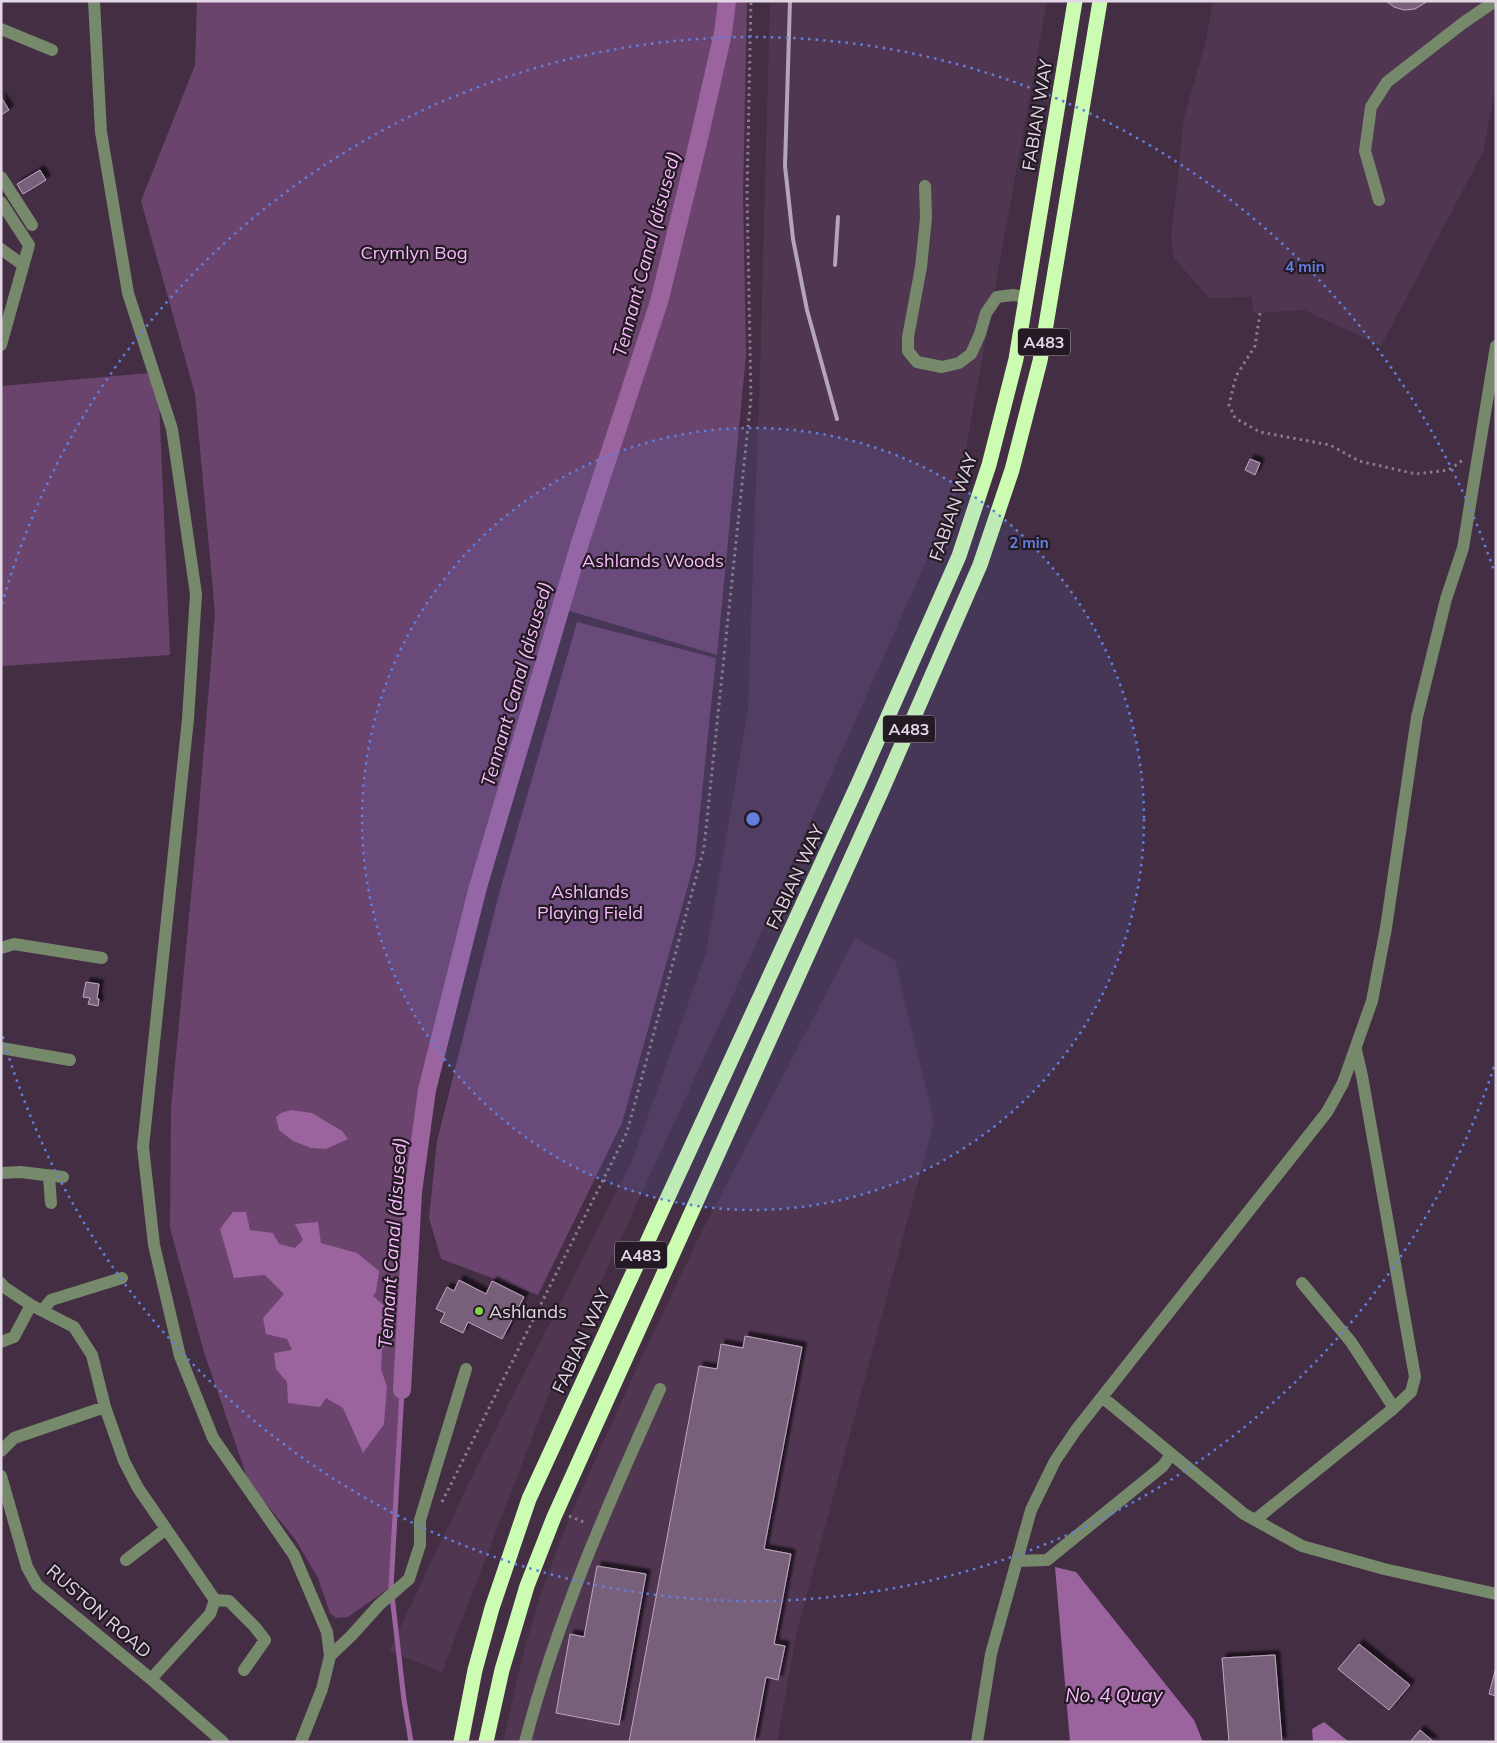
<svg xmlns="http://www.w3.org/2000/svg" width="1497" height="1743" font-family="Mulish,sans-serif">
  <defs>
    <filter id="shadow"><feDropShadow dx="4.5" dy="-4.5" stdDeviation="1" flood-color="#0009"/></filter>
  </defs>
  <rect width="100%" height="100%" fill="#432e44"/>
  <!-- built -->
  <path fill="#503651" d="M770,1H1047L959,487L749,960L547,1399L442,1672L389,1651L477,1466L632,1161L706,953L748,710L760,372Z
    M1213,1H1496V85L1483,152L1381,346L1304,310L1253,313L1252,297L1209,298L1174,258L1171,240L1184,117L1206,40Z
    M855,938L895,960L934,1122L797,1631L777,1742H503L524,1650L543,1587L570,1516L634,1374L700,1235Z"/>
  <!-- green -->
  <path fill="#6a446d" d="M197,1H727L723,33L697,147L659,302L580,543L478,887L427,1090L413,1192L391,1587L348,1617L336,1618L330,1613L318,1578L295,1539L249,1483L204,1352L170,1228L171,1108L197,832L215,613L195,394L141,201L195,65Z
    M730,1H747L743,194L746,355L717,655L563,609L582,544L662,303L700,148L726,34Z
    M149,373L159,401L170,655L1,666L2,386Z
    M577,622L716,658L695,860L622,1123L538,1295L441,1259L429,1218L437,1141L500,890Z"/>
  <!-- water -->
  <path fill="#9b649f" d="M291,1110L312,1113L342,1131L348,1139L326,1149L311,1148L293,1141L279,1130L276,1117L281,1113Z
    M233,1212H246L250,1230L273,1233L279,1244L295,1248L303,1240L295,1224L318,1222L321,1243L357,1253L379,1271L376,1292L373,1296L389,1310L393,1330L382,1350L381,1369L387,1387L384,1424L363,1453L343,1408L326,1398L320,1407L288,1403L287,1382L276,1369L274,1353L292,1350L287,1339L266,1334L263,1318L284,1294L265,1275L234,1278L220,1229Z
    M1055,1567L1076,1572L1194,1720L1203,1742H1070Z
    M1324,1722L1349,1742H1313L1312,1729Z"/>
  <g fill="none" stroke-linecap="round" stroke-linejoin="round">
    <!-- stream -->
    <path stroke="#9b649f" stroke-width="5" d="M402,1390L391,1587L404,1700L411,1742"/>
    <!-- canal -->
    <path stroke="#9b649f" stroke-width="18" d="M402,1390L413,1192L427,1090L478,887L580,543L659,302L697,147L723,33L727,1"/>
  </g>
  <!-- building -->
  <path fill="#79617a" stroke="#bfa5c0" filter="url(#shadow)" d="M1386,1H1428L1415,9L1404,10L1394,7Z
    M1,97L9,110L1,115Z
    M40,170L46,180L23,194L17,184Z
    M1250,459L1260,463L1255,475L1245,470Z
    M86,982L99,984L97,999H99L98,1006L88,1004L90,998L83,997Z
    M459,1280L486,1294L492,1281L524,1297L502,1339L468,1322L463,1333L440,1322L445,1313L436,1309L447,1287L454,1291Z
    M745,1336L802,1347L764,1549L791,1554L774,1644L785,1646L778,1680L766,1677L754,1742H629L699,1366L717,1369L721,1344L743,1348Z
    M597,1566L646,1574L619,1725L556,1713L570,1634L584,1637Z
    M1359,1644L1410,1685L1389,1710L1338,1669Z
    M1275,1655L1282,1742H1229L1222,1658Z
    M1496,1667V1696L1489,1694Z
    M1420,1730L1434,1742H1410Z"/>
  <g fill="none" stroke-linecap="round" stroke-linejoin="round">
    <!-- path -->
    <path stroke="#8b798c" stroke-width="3" stroke-dasharray="2.5 4" stroke-linecap="butt" d="M1260,313L1255,346L1236,376L1229,405L1235,418L1260,432L1330,445L1359,461L1416,474L1449,470L1463,460
      M442,1502L627,1132L704,848L751,398L747,194L751,1
      M569,1516L586,1523"/>
    <!-- minor -->
    <path stroke="#76896b" stroke-width="12" d="M94,1L101,132L128,293L172,429L196,594L188,719L143,1147L154,1245L180,1356L213,1438L294,1555L327,1632L330,1656L322,1689L301,1742
      M1,29L52,50
      M1,177L32,225
      M925,186L926,218L921,267L908,337V351L917,362L942,367L959,363L971,354L980,334L986,313L997,297L1013,295L1026,297
      M1379,200L1365,151L1371,107L1387,82L1463,23L1495,1
      M1,202L29,245L1,345
      M1,249L23,265
      M1,948L14,944L102,958
      M1,1048L70,1060
      M1,1173L20,1172L63,1177
      M49,1177L51,1203
      M1,1283L4,1287L31,1305L74,1327L92,1355L105,1407L124,1461L138,1488L215,1600L210,1614L151,1679
      M1302,1283L1351,1342L1394,1408
      M43,1310L51,1300L122,1278
      M1,1342L14,1337L31,1305
      M1102,1397L1244,1514L1302,1546L1384,1569L1496,1594
      M1,1451L14,1438L105,1407
      M1,1476L27,1567L37,1585L151,1679L223,1742
      M1255,1520L1394,1408L1411,1392L1415,1377L1362,1076L1356,1050
      M126,1560L166,1529
      M1017,1561L1047,1560L1163,1466L1171,1454
      M215,1600L229,1601L255,1627L265,1640L244,1670
      M330,1656L352,1635L379,1605L409,1579L420,1545V1520L466,1369
      M525,1742C557,1619 608,1504 660,1389
      M977,1742L991,1654L1031,1510L1055,1461L1076,1430L1327,1112L1343,1083L1372,1001L1386,928L1417,717L1446,599L1463,548L1496,346"/>
    <!-- highway -->
    <path stroke="#ccfcb1" stroke-width="15" d="M461,1742L475,1670L492,1608L529,1499L859,782L959,556L989,465L1016,359L1075,1
      M486,1742L502,1670L527,1586L554,1517L882,790L980,565L1012,470L1040,361L1100,1"/>
    <!-- rail -->
    <path stroke="#b5a5b6" stroke-width="4" d="M790,1L785,166L793,239L807,310L837,419
      M835,265L838,217"/>
  </g>
  <!-- distance rings -->
  <circle cx="753" cy="819" r="391" fill="#637edd" fill-opacity=".12"/>
  <g fill="none" stroke="#637edd" stroke-width="2.5" stroke-dasharray="2.5 5">
    <circle cx="753" cy="819" r="391"/>
    <path d="M1494 1067A781 781 0 0 1 2 1034M2 604A781 781 0 0 1 1494 571"/>
  </g>
  <!-- markers -->
  <circle fill="#83d04e" stroke="#241a24" stroke-width="2" cx="479" cy="1311" r="5"/>
  <g text-anchor="middle" dominant-baseline="central" stroke-width="4.5" stroke-linejoin="round" paint-order="stroke">
    <!-- shield labels -->
    <g fill="#241a24" stroke="#aa9eab" stroke-width="1">
      <rect x="1018" y="328.5" width="52" height="27" rx="4"/>
      <rect x="883" y="715.5" width="52" height="27" rx="4"/>
      <rect x="615" y="1241.5" width="52" height="27" rx="4"/>
    </g>
    <g font-size="16" font-weight="bold" fill="#e4d7e5">
      <text x="1044" y="342">A483</text>
      <text x="909" y="729">A483</text>
      <text x="641" y="1255">A483</text>
    </g>
    <!-- street labels -->
    <g font-size="18" fill="#e4d7e5" stroke="#241a24">
      <text transform="translate(1037 115) rotate(-81)">FABIAN WAY</text>
      <text transform="translate(953 507) rotate(-71)">FABIAN WAY</text>
      <text transform="translate(795 877) rotate(-65)">FABIAN WAY</text>
      <text transform="translate(581 1341) rotate(-65)">FABIAN WAY</text>
      <text transform="translate(99 1611) rotate(41)">RUSTON ROAD</text>
    </g>
    <!-- park labels -->
    <g font-size="18" fill="#f9bbfd" stroke="#241a24">
      <text x="414" y="252">Crymlyn Bog</text>
      <text x="653" y="560">Ashlands Woods</text>
      <text x="590" y="891">Ashlands<tspan x="590" dy="21">Playing Field</tspan></text>
    </g>
    <!-- poi labels -->
    <g font-size="18" fill="#e4d7e5" stroke="#241a24" text-anchor="start">
      <text x="489" y="1311">Ashlands</text>
    </g>
    <!-- water labels -->
    <g font-size="19" font-style="italic" fill="#f8bafb" stroke="#241a24">
      <text transform="translate(646 254) rotate(-75)">Tennant Canal (disused)</text>
      <text transform="translate(516 684) rotate(-74)">Tennant Canal (disused)</text>
      <text transform="translate(392 1243) rotate(-86)">Tennant Canal (disused)</text>
      <text x="1114" y="1695">No. 4 Quay</text>
    </g>
  </g>
  <circle cx="753" cy="819" r="8" fill="#637edd" stroke="#241a24" stroke-width="2.5"/>
  <g font-size="15" text-anchor="middle" font-weight="bold" fill="#637edd" stroke="#241a24" stroke-width="4.5" stroke-linejoin="round" paint-order="stroke">
    <text x="1305" y="272">4 min</text>
    <text x="1029" y="548">2 min</text>
  </g>
  <!-- border -->
  <rect width="1497" height="1743" fill="none" stroke="#e4d7e5" stroke-width="5"/>
</svg>
